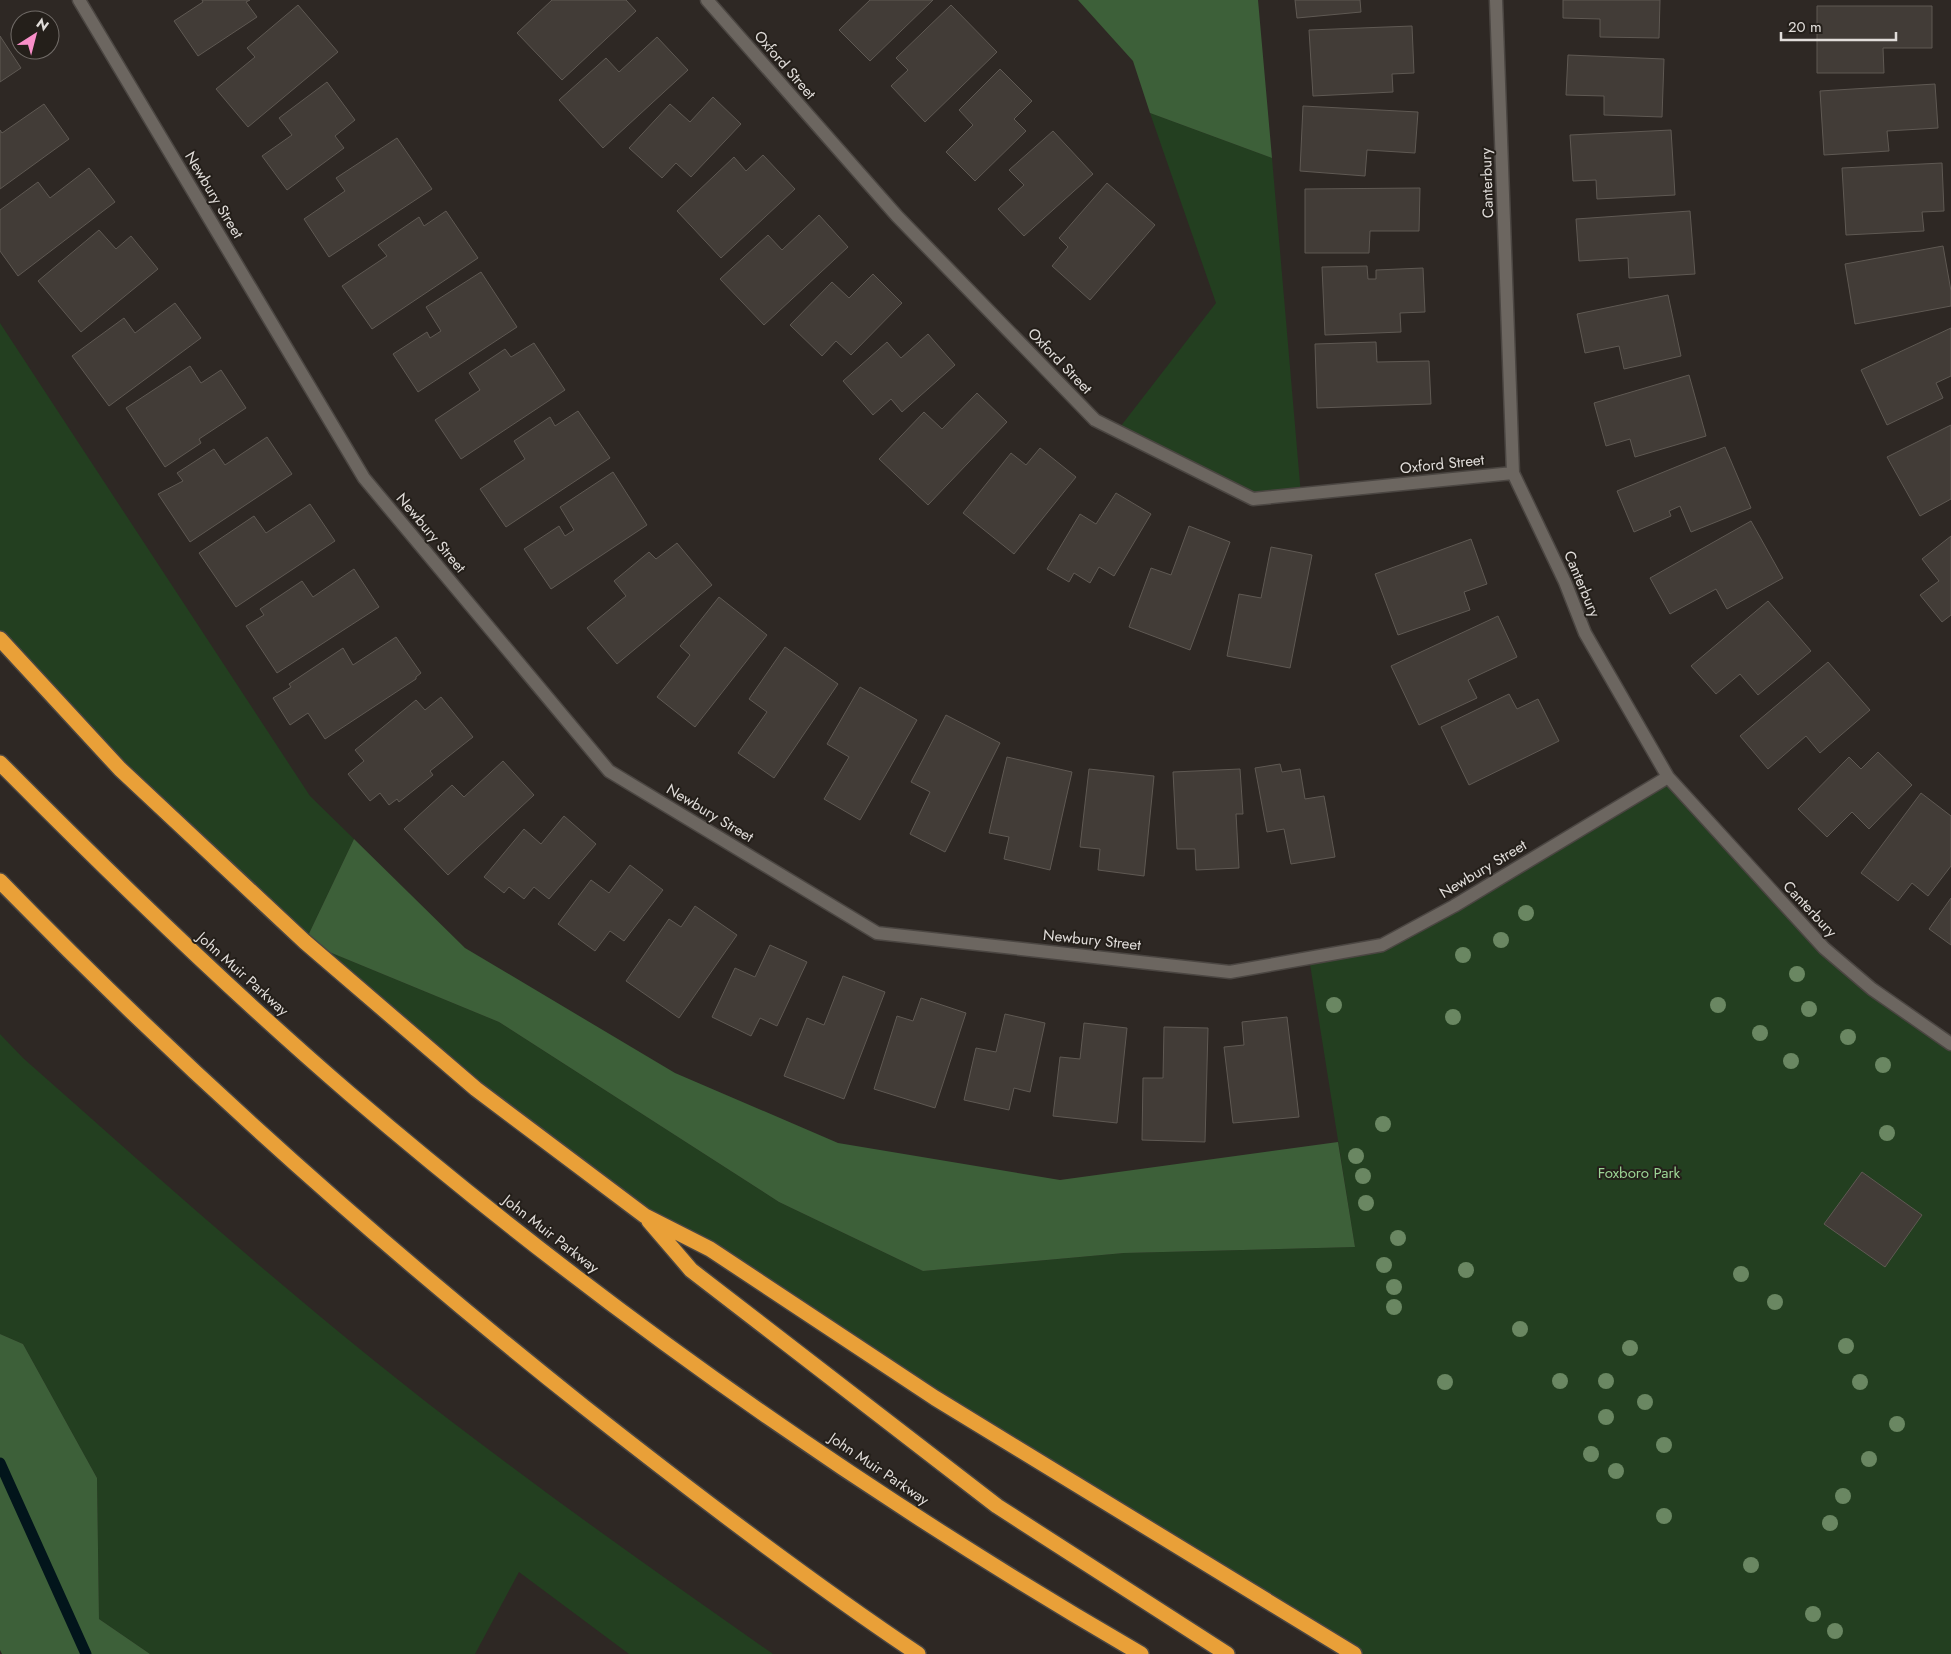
<svg xmlns="http://www.w3.org/2000/svg" width="1951" height="1654" font-family="Jost,sans-serif">
  <rect width="100%" height="100%" fill="#2e2824"/>
  <!-- green -->
  <path fill="#233f20" d="M1150,113L1272,158L1301,495L1253,499L1117,431L1216,303Z
    M0,323L310,796L354,839L305,942L499,1022L779,1202L923,1271L1124,1253L1355,1247L1309,958L1382,945L1454,906L1668,777L1824,948L1872,989L1951,1044V1654H1354L935,1398L710,1249L645,1216L476,1089L305,942L120,769L0,639Z
    M0,1034L23,1058C172,1190 321,1324 480,1443C576,1516 675,1585 773,1654H629L519,1572L475,1654H150L99,1619L97,1478L23,1344L0,1334Z"/>
  <!-- forest -->
  <path fill="#3d6039" d="M1078,0H1258L1272,158L1150,113L1133,61Z
    M354,839L465,948L675,1073L838,1143L1060,1180L1338,1142L1355,1247L1124,1253L923,1271L779,1202L499,1022L305,942Z
    M0,1334L23,1344L97,1478L99,1619L150,1654H2L0,1650Z"/>
  <g fill="none" stroke-linecap="round" stroke-linejoin="round">
    <!-- stream -->
    <path stroke="#02151b" stroke-width="11" d="M0,1463L86,1654"/>
  </g>
  <!-- building -->
  <path fill="#423c37" stroke="#5f5953" d="M202,0H250L246,2L257,17L198,56L174,21L203,2Z
    M552,0H626L636,11L562,80L517,33Z
    M870,0H933L870,61L839,30Z
    M1295,0H1360L1361,12L1297,18Z
    M1563,0H1660L1659,38L1600,37V19L1563,18Z
    M298,5L338,52L248,127L216,89L255,57L247,48Z
    M951,5L997,52L925,122L891,86L908,70L896,58Z
    M1817,6H1932V48H1883L1884,73H1817Z
    M1412,26L1414,73L1392,74L1393,92L1313,96L1309,30Z
    M0,36L21,68L0,82Z
    M657,37L688,70L603,148L559,100L606,58L619,72Z
    M1568,55L1664,59L1662,117L1604,115V96L1566,95Z
    M1000,69L1032,101L1014,119L1026,131L975,181L946,152L973,125L959,110Z
    M327,82L355,120L335,136L344,148L287,190L262,156L292,135L279,118Z
    M1935,84L1938,128L1887,131L1889,151L1824,155L1820,91Z
    M713,97L741,124L691,177L676,163L662,178L629,148L670,104L690,122Z
    M44,104L69,139L0,189V130L2,133Z
    M1303,106L1418,112L1415,153L1367,150L1365,176L1300,171Z
    M1671,130L1675,195L1597,199L1596,180L1573,181L1570,135Z
    M1053,131L1093,174L1024,236L998,209L1024,185L1009,170Z
    M397,138L432,189L329,257L304,219L345,191L336,178Z
    M763,155L795,189L721,258L677,211L734,157L746,171Z
    M1942,163L1944,211L1922,212L1924,231L1846,235L1842,168Z
    M89,168L115,202L18,276L0,251V210L38,182L50,198Z
    M1107,183L1155,225L1090,300L1052,266L1068,247L1059,238Z
    M1420,188L1419,231H1370L1369,253H1305V189Z
    M446,211L478,258L372,329L342,286L387,256L378,245L419,217L424,226Z
    M1690,211L1695,274L1629,278L1628,258L1579,261L1576,219Z
    M819,215L848,247L764,325L720,279L768,235L782,250Z
    M99,230L116,249L131,236L158,269L81,332L38,281Z
    M1943,246L1951,291V306L1855,324L1845,264Z
    M1367,266L1368,279H1376V270L1423,268L1425,312L1400,313L1401,332L1325,335L1322,267Z
    M481,272L517,327L418,392L393,354L427,332L430,338L441,331L426,307Z
    M873,274L902,303L851,355L836,341L822,356L790,325L832,282L849,298Z
    M1668,295L1681,356L1624,369L1619,346L1585,353L1577,314Z
    M175,303L201,338L109,406L72,356L124,318L135,333Z
    M1951,328V376L1936,383L1943,398L1887,425L1861,370Z
    M928,334L955,365L902,412L891,399L873,415L843,381L887,342L901,358Z
    M1376,342L1377,362L1429,361L1431,404L1317,408L1315,344Z
    M534,343L565,390L461,459L435,420L480,390L469,373L505,349L511,357Z
    M190,366L201,383L221,370L246,408L199,439L201,443L165,467L126,408Z
    M1689,375L1706,436L1635,457L1630,439L1606,446L1594,403Z
    M977,393L1007,422L928,505L879,459L924,412L942,429Z
    M578,411L610,458L506,527L480,489L525,459L514,441L550,417L555,426Z
    M1951,425V499L1920,516L1887,457Z
    M267,437L292,474L190,542L158,494L183,481L177,473L214,449L225,465Z
    M1725,447L1751,508L1691,532L1680,506L1669,511L1671,516L1634,532L1617,491Z
    M1040,448L1076,477L1014,554L963,513L1011,453L1026,465Z
    M613,472L647,525L551,589L524,549L559,526L565,536L574,530L560,507Z
    M1116,493L1151,514L1114,576L1099,567L1090,583L1074,573L1069,582L1047,569L1080,514L1096,524Z
    M310,504L335,541L236,607L199,553L254,516L266,533Z
    M1751,521L1783,578L1727,609L1716,589L1670,614L1650,578Z
    M1189,526L1230,542L1190,650L1129,627L1151,568L1171,575Z
    M1951,536V615L1942,622L1920,595L1939,581L1922,559Z
    M1471,539L1487,584L1464,592L1470,610L1398,635L1375,574Z
    M677,543L712,585L617,664L587,628L626,596L614,581L649,552L656,559Z
    M1271,547L1312,555L1290,668L1227,656L1239,594L1261,598Z
    M354,569L379,607L277,673L246,626L264,615L260,609L302,581L313,597Z
    M719,597L767,635L695,727L657,697L690,655L680,646Z
    M1768,601L1811,651L1758,695L1740,674L1716,694L1691,666Z
    M1498,616L1517,657L1468,680L1477,698L1419,725L1391,666Z
    M396,637L421,673L416,677V679L325,739L308,713L290,725L273,698L291,687L289,684L343,648L353,665Z
    M785,647L838,684L774,778L738,753L767,712L749,699Z
    M1828,662L1870,710L1820,753L1806,736L1768,769L1740,736Z
    M860,687L917,720L860,820L824,799L849,757L827,744Z
    M1509,694L1517,709L1538,699L1559,741L1469,785L1441,727Z
    M441,697L473,737L430,771L433,775L399,802L397,799L389,805L380,793L370,801L348,774L364,761L355,750L416,700L425,710Z
    M946,715L1000,743L945,852L910,834L930,792L911,782Z
    M1878,752L1912,785L1869,829L1852,812L1827,837L1798,809L1849,757L1861,769Z
    M1007,757L1072,772L1050,870L1004,859L1009,837L989,833Z
    M503,761L534,795L448,875L404,829L452,785L464,797Z
    M1280,764L1282,772L1300,769L1305,799L1324,796L1335,857L1291,864L1284,829L1267,832L1255,768Z
    M1089,769L1154,776L1144,876L1098,870L1100,849L1080,847Z
    M1240,769L1243,814H1236L1239,868L1196,870L1195,849H1177L1173,772Z
    M1921,793L1951,816V866L1928,896L1912,883L1898,901L1861,873Z
    M564,816L596,844L549,899L534,887L524,899L509,887L504,893L484,877L524,829L541,844Z
    M630,865L663,890L624,941L610,931L595,951L558,924L591,880L609,893Z
    M1951,898V945L1929,929Z
    M695,906L737,935L679,1018L626,981L669,919L681,927Z
    M770,945L807,962L777,1026L760,1018L751,1036L712,1017L735,968L755,977Z
    M843,976L885,992L844,1099L784,1076L807,1018L824,1025Z
    M921,998L966,1013L935,1108L874,1089L897,1016L913,1021Z
    M1005,1014L1045,1023L1030,1092L1014,1088L1009,1110L964,1100L976,1048L996,1052Z
    M1287,1017L1299,1117L1233,1123L1224,1047L1244,1045L1242,1022Z
    M1084,1023L1127,1028L1117,1123L1053,1116L1060,1057L1080,1059Z
    M1164,1027L1208,1028L1205,1142L1142,1140L1143,1078H1163Z
    M1862,1172L1922,1215L1885,1267L1824,1224Z"/>
  <g fill="none" stroke-linecap="round" stroke-linejoin="round">
    <defs>
      <path id="minor" d="M79,0L364,478L609,771L877,933L1230,972L1382,945L1454,906L1668,777
        M707,0L897,216L1095,420L1253,499L1513,473
        M1496,0L1513,473L1565,582L1585,633L1668,777L1824,948L1872,989L1951,1044"/>
      <path id="highway" d="M0,639L120,769L305,942L476,1089L645,1216L710,1249L935,1398L1354,1654
        M0,763C113,877 228,989 350,1094C595,1304 862,1492 1141,1654
        M0,881C183,1069 378,1243 583,1406C692,1492 803,1577 918,1654
        M649,1221L691,1270L997,1506L1227,1654"/>
    </defs>
    <!-- minor casing -->
    <use href="#minor" stroke="#4b4642" stroke-width="15"/>
    <!-- highway casing -->
    <use href="#highway" stroke="#4b4642" stroke-width="18"/>
    <!-- minor -->
    <use href="#minor" stroke="#6c6660" stroke-width="12"/>
    <!-- highway -->
    <use href="#highway" stroke="#e9a038" stroke-width="15"/>
  </g>
  <!-- trees -->
  <g fill="#6a8762">
    <circle cx="1526" cy="913" r="8"/>
    <circle cx="1501" cy="940" r="8"/>
    <circle cx="1463" cy="955" r="8"/>
    <circle cx="1797" cy="974" r="8"/>
    <circle cx="1334" cy="1005" r="8"/>
    <circle cx="1718" cy="1005" r="8"/>
    <circle cx="1809" cy="1009" r="8"/>
    <circle cx="1453" cy="1017" r="8"/>
    <circle cx="1760" cy="1033" r="8"/>
    <circle cx="1848" cy="1037" r="8"/>
    <circle cx="1791" cy="1061" r="8"/>
    <circle cx="1883" cy="1065" r="8"/>
    <circle cx="1383" cy="1124" r="8"/>
    <circle cx="1887" cy="1133" r="8"/>
    <circle cx="1356" cy="1156" r="8"/>
    <circle cx="1363" cy="1176" r="8"/>
    <circle cx="1366" cy="1203" r="8"/>
    <circle cx="1398" cy="1238" r="8"/>
    <circle cx="1384" cy="1265" r="8"/>
    <circle cx="1466" cy="1270" r="8"/>
    <circle cx="1741" cy="1274" r="8"/>
    <circle cx="1394" cy="1287" r="8"/>
    <circle cx="1775" cy="1302" r="8"/>
    <circle cx="1394" cy="1307" r="8"/>
    <circle cx="1520" cy="1329" r="8"/>
    <circle cx="1846" cy="1346" r="8"/>
    <circle cx="1630" cy="1348" r="8"/>
    <circle cx="1560" cy="1381" r="8"/>
    <circle cx="1606" cy="1381" r="8"/>
    <circle cx="1445" cy="1382" r="8"/>
    <circle cx="1860" cy="1382" r="8"/>
    <circle cx="1645" cy="1402" r="8"/>
    <circle cx="1606" cy="1417" r="8"/>
    <circle cx="1897" cy="1424" r="8"/>
    <circle cx="1664" cy="1445" r="8"/>
    <circle cx="1591" cy="1454" r="8"/>
    <circle cx="1869" cy="1459" r="8"/>
    <circle cx="1616" cy="1471" r="8"/>
    <circle cx="1843" cy="1496" r="8"/>
    <circle cx="1664" cy="1516" r="8"/>
    <circle cx="1830" cy="1523" r="8"/>
    <circle cx="1751" cy="1565" r="8"/>
    <circle cx="1813" cy="1614" r="8"/>
    <circle cx="1835" cy="1631" r="8"/>
  </g>
  <g text-anchor="middle" dominant-baseline="central" stroke-width="4" stroke-linejoin="round" paint-order="stroke">
    <!-- street labels -->
    <g font-size="15" fill="#e1ddda" stroke="#241f1a">
      <text transform="translate(785 65) rotate(49)">Oxford Street</text>
      <text transform="translate(1487 183) rotate(-92)">Canterbury</text>
      <text transform="translate(214 195) rotate(59)">Newbury Street</text>
      <text transform="translate(1060 361) rotate(46)">Oxford Street</text>
      <text transform="translate(1442 464) rotate(-6)">Oxford Street</text>
      <text transform="translate(431 533) rotate(50)">Newbury Street</text>
      <text transform="translate(1582 584) rotate(67)">Canterbury</text>
      <text transform="translate(710 813) rotate(31)">Newbury Street</text>
      <text transform="translate(1483 869) rotate(-31)">Newbury Street</text>
      <text transform="translate(1810 909) rotate(47)">Canterbury</text>
      <text transform="translate(1092 940) rotate(6)">Newbury Street</text>
      <text transform="translate(243 974) rotate(42)">John Muir Parkway</text>
      <text transform="translate(551 1234) rotate(38)">John Muir Parkway</text>
      <text transform="translate(879 1469) rotate(34)">John Muir Parkway</text>
    </g>
    <!-- park labels -->
    <g font-size="15" fill="#9cd495" stroke="#241f1a">
      <text x="1639" y="1173">Foxboro Park</text>
    </g>
  </g>
  <!-- north arrow -->
  <g transform="translate(35 35) rotate(36)"><circle r="24" fill="#241f1a" stroke="#706b67"/>
  <path d="M0-4L9 19L0 12L-9 19Z" fill="#f98fc9"/>
  <text y="-8" font-size="14" font-weight="bold" text-anchor="middle" fill="#e1ddda">N</text>
  </g>
  <!-- scale -->
  <path d="M1781 32v8h115v-8" fill="none" stroke="#e1ddda" stroke-width="2.5"/>
  <text x="1788" y="32" font-size="15" fill="#e1ddda" stroke="#241f1a" stroke-width="4" paint-order="stroke">20 m</text>
</svg>
